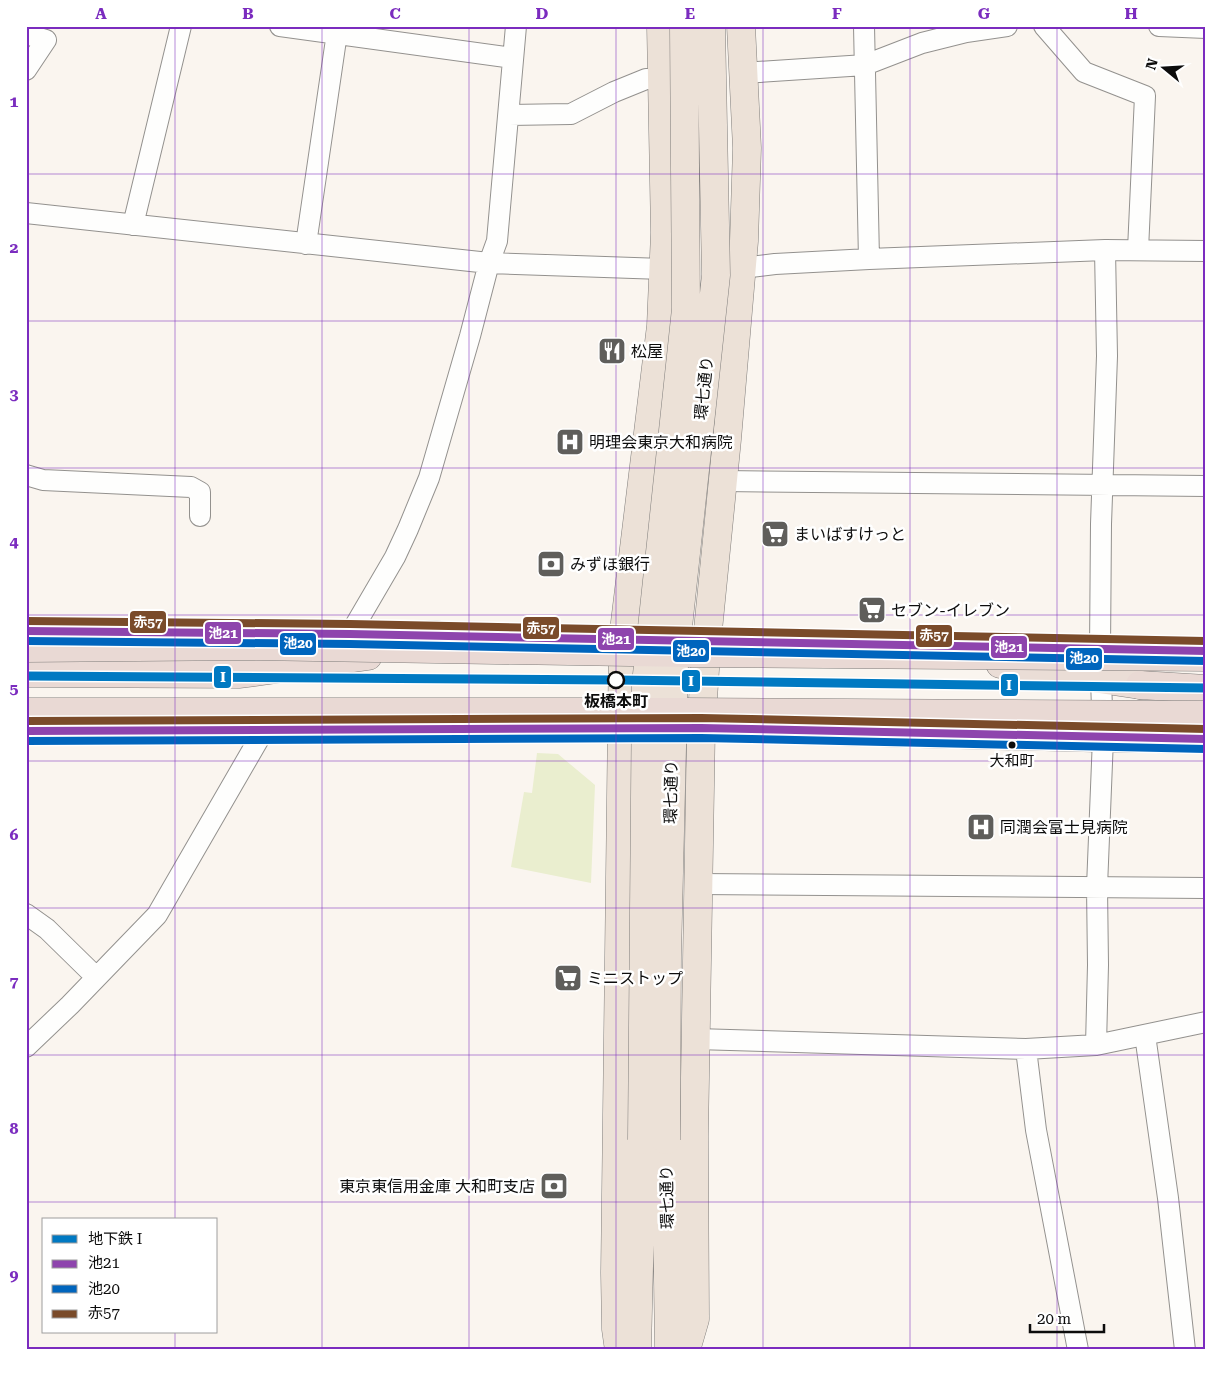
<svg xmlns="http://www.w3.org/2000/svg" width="1232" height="1376" font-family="'Roboto Serif','Noto Sans JP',serif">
  <rect width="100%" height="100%" fill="#faf5ef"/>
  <!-- green -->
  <path fill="#eaeecf" d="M537,753L558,754L595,785L591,883L511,867L524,792L532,793Z"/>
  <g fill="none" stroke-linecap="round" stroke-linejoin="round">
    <defs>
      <path id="minor" d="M280,26L513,58
        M864,26L869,259
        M1044,26L1084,72L1145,96L1138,250
        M1159,26L1206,28
        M26,34L46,40L26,70
        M743,73L865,65L922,43L966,32L1007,26
        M509,115L571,114L614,92L646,79H661
        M26,213L489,263L663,269
        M133,225L181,26
        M306,244L338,26
        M742,268L775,264L869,259L1105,250L1206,251
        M26,475L43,480L191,487L200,492V516
        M723,481L1206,486
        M350,634L395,557L408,529L429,478L470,336L489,263L497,241L516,26
        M698,884L1206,888
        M26,914L47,929L96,977
        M1145,1035L1168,1198L1185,1350
        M696,1039L1026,1049L1096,1045L1206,1022
        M1096,1045L1098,965L1097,887L1103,738L1100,650L1101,524L1107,356L1105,250
        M26,1047L70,1005L157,915L264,730
        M1026,1049L1036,1130L1078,1350"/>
      <path id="primary" d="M666,1140L669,1350
        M619,1350L616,1329L615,1273L623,639L661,326L665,233L661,26
        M637,1350L642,1140
        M686,1350L695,1319L694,1136L701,728L707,640L727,439L744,241L747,148L741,26"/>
      <path id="trunk" d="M26,631L437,635
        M1000,664L1140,685
        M26,731L701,728L1103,738L1206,739"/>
      <path id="motorway" d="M26,673L240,674L368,656
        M1140,685L1206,689
        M458,721H474L506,728"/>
    </defs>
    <!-- minor casing -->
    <use href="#minor" stroke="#93918e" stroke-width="22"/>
    <!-- primary casing -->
    <use href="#primary" stroke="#807e7c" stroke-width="29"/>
    <!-- trunk casing -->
    <use href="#trunk" stroke="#807e7c" stroke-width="29"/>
    <!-- motorway casing -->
    <use href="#motorway" stroke="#807e7c" stroke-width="29"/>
    <!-- minor -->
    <use href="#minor" stroke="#fefefd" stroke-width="20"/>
    <!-- primary -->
    <use href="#primary" stroke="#ece1d7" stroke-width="28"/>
    <!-- trunk -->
    <use href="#trunk" stroke="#eaddd6" stroke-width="28"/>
    <!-- motorway -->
    <use href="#motorway" stroke="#e9d9d4" stroke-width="28"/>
    <defs>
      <path id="primary-bridge" d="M642,1140L646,684L686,309L684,26
        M666,1140L667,957L674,664L716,275L711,26"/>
      <path id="motorway-bridge" d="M26,648L248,646L690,653L1206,657
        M26,712H684L1206,715"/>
    </defs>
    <!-- primary-bridge casing -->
    <use href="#primary-bridge" stroke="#807e7c" stroke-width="29" stroke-linecap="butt"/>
    <!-- motorway-bridge casing -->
    <use href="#motorway-bridge" stroke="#807e7c" stroke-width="29" stroke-linecap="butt"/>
    <!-- primary-bridge -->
    <use href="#primary-bridge" stroke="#ece1d7" stroke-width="28"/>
    <!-- motorway-bridge -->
    <use href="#motorway-bridge" stroke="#e9d9d4" stroke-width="28"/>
    <defs>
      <path id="bus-1" d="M26,631L350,634L1206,651
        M26,731L701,728L1206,739"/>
      <path id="bus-2" d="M26,641L350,644L1206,661
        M26,741L701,738L1206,749"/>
      <path id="bus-3" d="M26,621L350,624L1206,641
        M26,721L701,718L1206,729"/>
    </defs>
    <!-- bus-1 casing -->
    <use href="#bus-1" stroke="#fff" stroke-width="11"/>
    <!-- bus-2 casing -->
    <use href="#bus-2" stroke="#fff" stroke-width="11"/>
    <!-- bus-3 casing -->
    <use href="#bus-3" stroke="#fff" stroke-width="11"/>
    <!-- bus-1 -->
    <use href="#bus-1" stroke="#8e44ad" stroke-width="8"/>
    <!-- bus-2 -->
    <use href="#bus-2" stroke="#0065bd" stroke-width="8"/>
    <!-- bus-3 -->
    <use href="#bus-3" stroke="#7a4b2a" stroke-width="8"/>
    <defs>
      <path id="metro-1" d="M26,676L617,680L1206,688"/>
    </defs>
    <!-- metro-1 casing -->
    <use href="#metro-1" stroke="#fff" stroke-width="12"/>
    <!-- metro-1 -->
    <use href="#metro-1" stroke="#0079c2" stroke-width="9"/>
  </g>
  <!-- grid -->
  <path fill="none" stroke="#7b2cbf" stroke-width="1" stroke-opacity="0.55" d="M175,26V1220M322,26V1350M469,26V1350M616,26V1350M763,26V1350M910,26V1350M1057,26V1350M26,174H1206M26,321H1206M26,468H1206M26,615H1206M26,761H1206M26,908H1206M26,1055H1206M26,1202H1206M175,1332V1350"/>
  <!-- icons -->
  <defs>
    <symbol id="restaurant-square" viewBox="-11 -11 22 22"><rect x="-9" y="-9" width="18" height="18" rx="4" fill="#5f5e5b" stroke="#fff"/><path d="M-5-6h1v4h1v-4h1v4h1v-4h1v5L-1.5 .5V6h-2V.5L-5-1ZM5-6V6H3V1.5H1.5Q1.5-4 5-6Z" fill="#fff"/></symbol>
    <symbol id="hospital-square" viewBox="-11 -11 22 22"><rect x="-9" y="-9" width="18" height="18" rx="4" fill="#5f5e5b" stroke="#fff"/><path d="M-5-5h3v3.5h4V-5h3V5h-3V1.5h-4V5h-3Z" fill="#fff"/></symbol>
    <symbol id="supermarket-square" viewBox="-11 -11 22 22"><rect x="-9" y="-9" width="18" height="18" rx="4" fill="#5f5e5b" stroke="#fff"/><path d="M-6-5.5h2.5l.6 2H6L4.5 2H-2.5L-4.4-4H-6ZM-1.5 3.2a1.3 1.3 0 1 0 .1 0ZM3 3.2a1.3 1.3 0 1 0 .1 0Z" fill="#fff"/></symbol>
    <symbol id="bank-square" viewBox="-11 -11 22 22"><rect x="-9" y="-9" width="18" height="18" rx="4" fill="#5f5e5b" stroke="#fff"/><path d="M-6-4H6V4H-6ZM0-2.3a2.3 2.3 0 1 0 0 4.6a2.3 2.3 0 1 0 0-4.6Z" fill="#fff"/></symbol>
  </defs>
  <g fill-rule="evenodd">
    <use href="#restaurant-square" x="596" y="335" width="32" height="32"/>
    <use href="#hospital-square" x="554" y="426" width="32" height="32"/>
    <use href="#supermarket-square" x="759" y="518" width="32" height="32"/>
    <use href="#bank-square" x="535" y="548" width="32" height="32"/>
    <use href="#supermarket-square" x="856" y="594" width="32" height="32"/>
    <use href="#hospital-square" x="965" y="811" width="32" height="32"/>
    <use href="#supermarket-square" x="552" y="962" width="32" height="32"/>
    <use href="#bank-square" x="538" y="1170" width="32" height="32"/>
  </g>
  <!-- markers -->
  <circle fill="#fff" stroke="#0c0c0c" stroke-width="2.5" cx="616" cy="680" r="8"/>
  <circle fill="#0c0c0c" stroke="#fff" stroke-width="2" cx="1012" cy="745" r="4.5"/>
  <g text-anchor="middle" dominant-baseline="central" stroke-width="5" stroke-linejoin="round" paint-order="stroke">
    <!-- bus labels -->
    <g font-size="15" fill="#0c0c0c" stroke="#fff">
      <text x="1012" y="761">大和町</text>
    </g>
    <!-- poi labels -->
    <g font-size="16" fill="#0c0c0c" stroke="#fff" text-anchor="start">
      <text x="631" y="351">松屋</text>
      <text x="589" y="442">明理会東京大和病院</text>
      <text x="794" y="534">まいばすけっと</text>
      <text x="570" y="564">みずほ銀行</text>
      <text x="891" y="610">セブン-イレブン</text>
      <text x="1000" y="827">同潤会富士見病院</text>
      <text x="587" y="978">ミニストップ</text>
      <text x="535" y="1186" text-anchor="end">東京東信用金庫 大和町支店</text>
    </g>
    <!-- street labels -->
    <g font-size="16" fill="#0c0c0c" stroke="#fff">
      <text transform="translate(704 388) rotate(-84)">環七通り</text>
      <text transform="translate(671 792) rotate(-89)">環七通り</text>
      <text transform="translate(667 1197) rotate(-91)">環七通り</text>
    </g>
    <!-- stop labels -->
    <g font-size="16" font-weight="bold" fill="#0c0c0c" stroke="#fff">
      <text x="616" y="701">板橋本町</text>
    </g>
  </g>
  <g stroke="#fff" stroke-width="2">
    <rect x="129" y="610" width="38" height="24" rx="5" fill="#7a4b2a"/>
    <rect x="522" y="616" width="38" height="24" rx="5" fill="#7a4b2a"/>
    <rect x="204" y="621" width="38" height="24" rx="5" fill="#8e44ad"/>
    <rect x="915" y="624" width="38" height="24" rx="5" fill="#7a4b2a"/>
    <rect x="597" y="627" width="38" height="24" rx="5" fill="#8e44ad"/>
    <rect x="279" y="632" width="38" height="24" rx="5" fill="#0065bd"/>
    <rect x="990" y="635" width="38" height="24" rx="5" fill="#8e44ad"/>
    <rect x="672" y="639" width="38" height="24" rx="5" fill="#0065bd"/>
    <rect x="1065" y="647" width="38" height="24" rx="5" fill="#0065bd"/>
    <rect x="213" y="665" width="19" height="24" rx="5" fill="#0079c2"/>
    <rect x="681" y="669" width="20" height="24" rx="5" fill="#0079c2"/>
    <rect x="1000" y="673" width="19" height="24" rx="5" fill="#0079c2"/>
  </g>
  <g font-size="14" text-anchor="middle" font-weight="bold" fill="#fff">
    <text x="148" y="627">赤57</text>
    <text x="541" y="633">赤57</text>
    <text x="223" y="638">池21</text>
    <text x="934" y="640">赤57</text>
    <text x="616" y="644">池21</text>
    <text x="298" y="648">池20</text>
    <text x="1009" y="652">池21</text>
    <text x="691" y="656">池20</text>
    <text x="1084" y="663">池20</text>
    <text x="223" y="682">I</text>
    <text x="691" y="686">I</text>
    <text x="1009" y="690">I</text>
  </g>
  <!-- border -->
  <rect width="1232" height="1376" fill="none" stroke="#ffffff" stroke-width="55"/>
  <!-- legend -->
  <rect x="42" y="1218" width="175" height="115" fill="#ffffff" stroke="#9e9e9e"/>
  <rect x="52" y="1235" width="25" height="8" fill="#0079c2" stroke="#9e9e9e"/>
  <text x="88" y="1244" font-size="15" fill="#0c0c0c">地下鉄 I</text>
  <rect x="52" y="1260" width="25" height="8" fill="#8e44ad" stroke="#9e9e9e"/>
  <text x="88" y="1268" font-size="15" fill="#0c0c0c">池21</text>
  <rect x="52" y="1285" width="25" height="8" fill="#0065bd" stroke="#9e9e9e"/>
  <text x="88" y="1294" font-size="15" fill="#0c0c0c">池20</text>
  <rect x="52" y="1310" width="25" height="8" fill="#7a4b2a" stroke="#9e9e9e"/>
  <text x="88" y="1318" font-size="15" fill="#0c0c0c">赤57</text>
  <!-- north arrow -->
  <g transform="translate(1164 68) rotate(288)" stroke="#ffffff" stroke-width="4" paint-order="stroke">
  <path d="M0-4L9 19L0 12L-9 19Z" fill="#0c0c0c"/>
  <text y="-8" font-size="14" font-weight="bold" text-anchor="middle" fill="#0c0c0c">N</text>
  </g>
  <!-- scale -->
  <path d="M1030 1324v8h74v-8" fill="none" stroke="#0c0c0c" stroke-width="2.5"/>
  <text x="1037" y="1324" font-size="15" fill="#0c0c0c" stroke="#ffffff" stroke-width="4" paint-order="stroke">20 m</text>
  <rect x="28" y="28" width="1176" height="1320" fill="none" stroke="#7b2cbf" stroke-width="2"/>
  <g font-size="16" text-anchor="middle" font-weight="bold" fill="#7b2cbf">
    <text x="101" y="19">A</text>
    <text x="248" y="19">B</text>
    <text x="395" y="19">C</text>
    <text x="542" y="19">D</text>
    <text x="690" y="19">E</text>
    <text x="837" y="19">F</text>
    <text x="984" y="19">G</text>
    <text x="1131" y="19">H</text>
    <text x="14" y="107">1</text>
    <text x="14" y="253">2</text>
    <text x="14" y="400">3</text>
    <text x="14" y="547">4</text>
    <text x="14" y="694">5</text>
    <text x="14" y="840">6</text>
    <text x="14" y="987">7</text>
    <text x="14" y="1134">8</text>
    <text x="14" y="1281">9</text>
  </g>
</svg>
